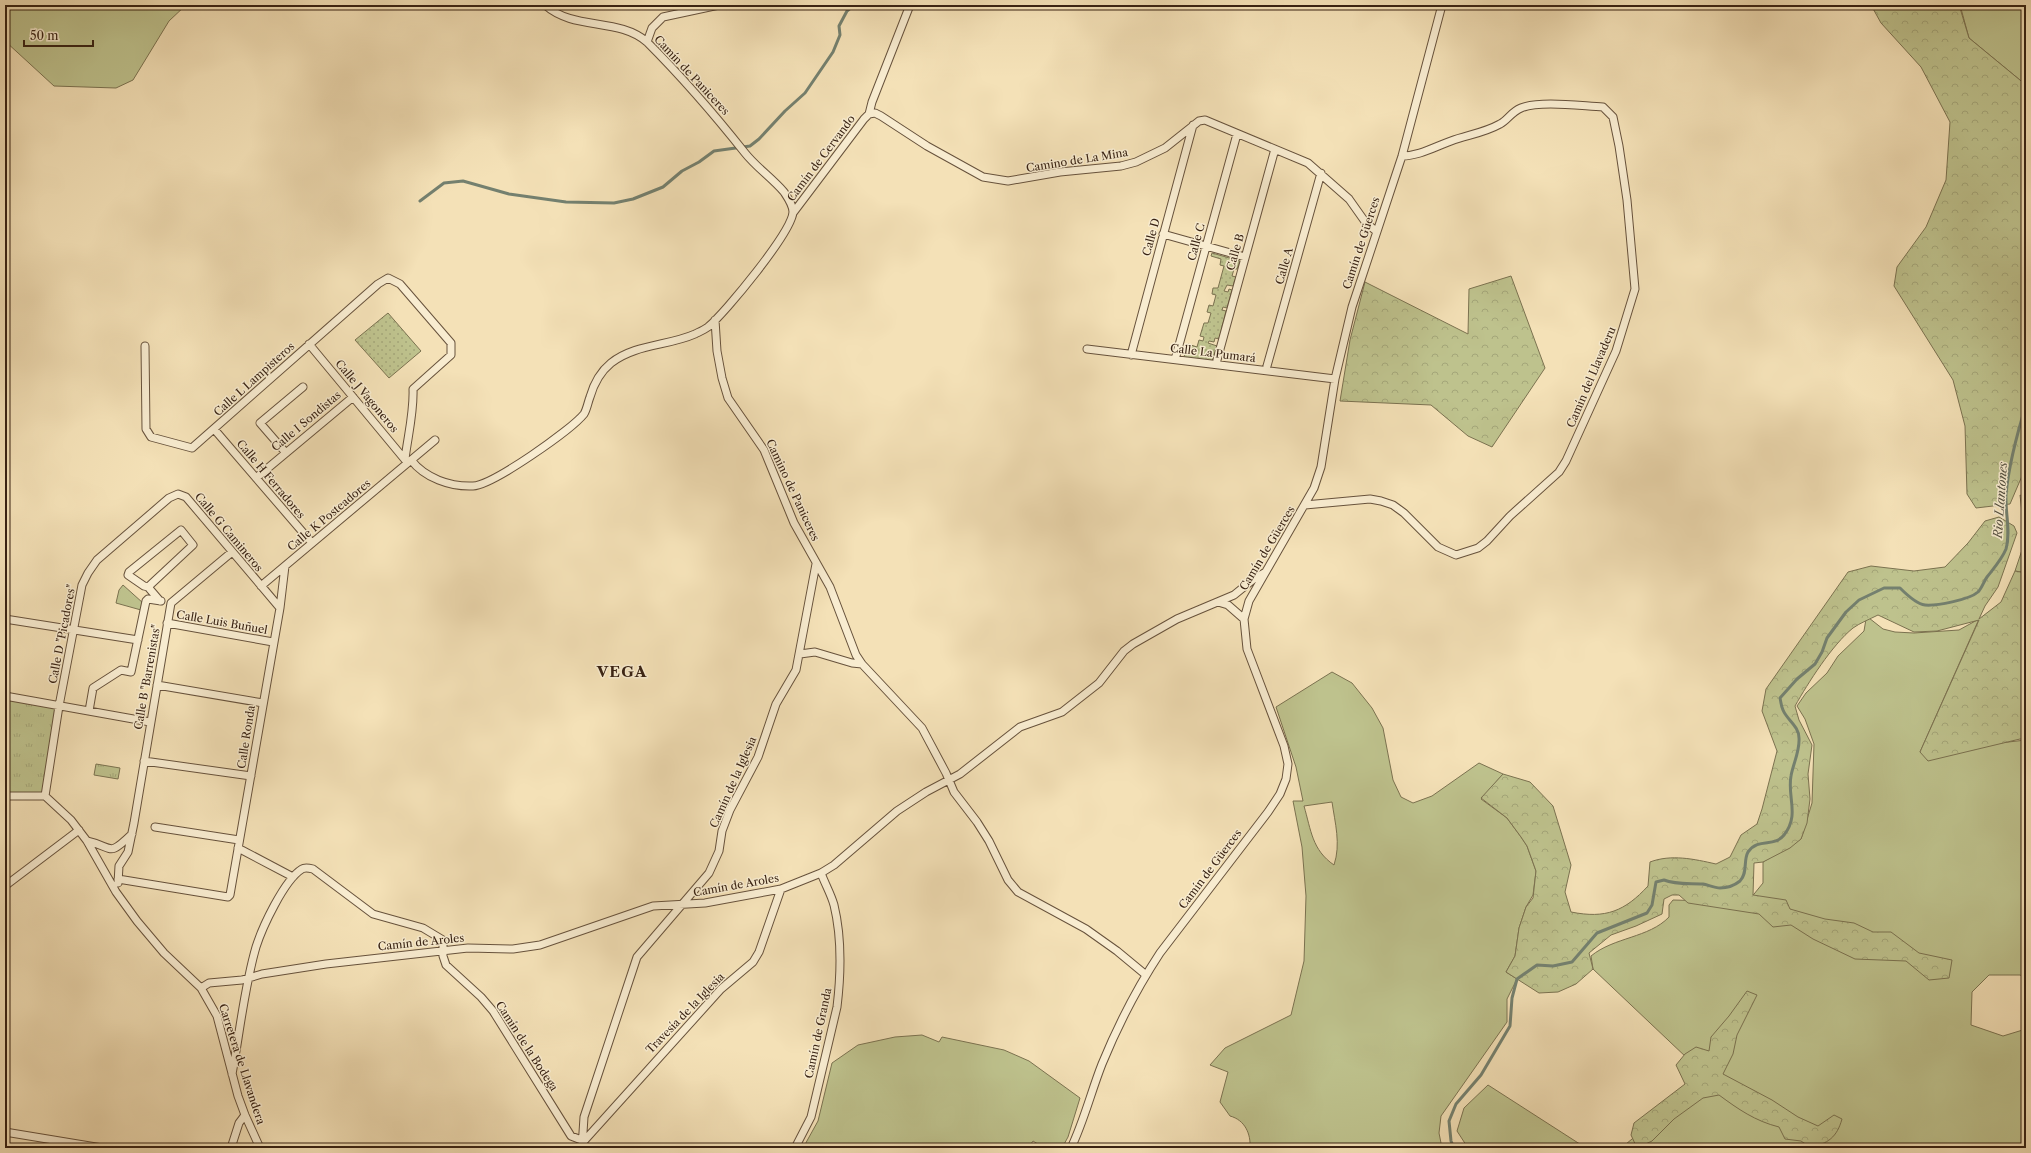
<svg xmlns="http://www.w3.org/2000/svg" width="2031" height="1153" font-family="'Libre Caslon Text',serif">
  <defs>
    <pattern id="forest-crowns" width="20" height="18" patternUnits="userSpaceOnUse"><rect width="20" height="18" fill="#bec28d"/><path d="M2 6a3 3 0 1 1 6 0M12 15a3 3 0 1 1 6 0" fill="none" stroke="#a4a679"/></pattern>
    <pattern id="park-tufts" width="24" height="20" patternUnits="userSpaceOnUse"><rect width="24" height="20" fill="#bec28d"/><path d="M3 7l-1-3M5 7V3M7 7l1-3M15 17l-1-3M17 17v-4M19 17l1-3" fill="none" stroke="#a4a679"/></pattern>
    <pattern id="garden-dots" width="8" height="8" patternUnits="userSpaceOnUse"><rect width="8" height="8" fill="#bec28d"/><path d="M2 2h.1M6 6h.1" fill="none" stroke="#a4a679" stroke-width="1.8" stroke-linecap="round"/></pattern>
  </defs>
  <rect width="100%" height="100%" fill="#f4e1b7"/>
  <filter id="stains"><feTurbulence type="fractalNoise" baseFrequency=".005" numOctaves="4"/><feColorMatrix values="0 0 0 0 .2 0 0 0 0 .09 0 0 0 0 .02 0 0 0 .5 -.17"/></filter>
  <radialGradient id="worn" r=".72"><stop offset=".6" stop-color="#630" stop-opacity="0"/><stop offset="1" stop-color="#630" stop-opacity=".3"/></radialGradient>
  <!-- grass -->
  <path fill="#bec28d" stroke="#7b7250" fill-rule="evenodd" d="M5,5H186L169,21L133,80L116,88L54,86L5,41Z
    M1960,5H2026V85L1969,38Z
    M2020,495L2026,498V573L2015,571L2023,547L2024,530Z
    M123,585L143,603L141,610L116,603L119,590Z
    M1869,618L1883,629L1895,632L1914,633L1959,630L1979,619L1920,752L2026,740V978L2020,975H1989L1972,992L1971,1025L2003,1036L2026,1029V1148H1628L1626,1144L1632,1139L1706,1076L1593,969L1591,956C1614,937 1649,938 1669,917V905L1673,900L1711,901L1750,899L1763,883V862L1801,839L1812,803L1814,744L1805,719L1797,706L1806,693L1827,673L1838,656L1864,631L1866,619Z
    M1332,672L1352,683L1372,708L1383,728L1393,780L1401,797L1413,803L1432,796L1479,763L1503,774L1481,799L1507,818L1521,837L1527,846L1536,871L1533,895L1526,907L1519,928L1515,956L1506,972L1517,979L1507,999V1022L1441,1116L1439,1133L1442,1148H1250C1251,1134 1245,1120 1230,1116L1220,1102L1228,1072L1210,1065L1225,1048L1291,1015L1304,961L1306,896L1302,847L1293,801H1303L1296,767L1276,707ZM1332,802C1335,823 1341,844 1334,865C1312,850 1311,830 1304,806Z
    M922,1035L939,1042L942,1037L1004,1050L1029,1061L1080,1098L1068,1137L1062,1148H1044L1033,1141L1028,1148H973L970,1145L968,1148H803L818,1121L832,1063L858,1045L895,1037Z
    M1488,1085L1586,1148H1468L1457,1131L1464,1108Z"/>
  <!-- forest -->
  <path fill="url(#forest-crowns)" stroke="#7b7250" d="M1871,5H1955L1960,8L1969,38L2026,85V460L2022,476L2010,504L1976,508L1967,494L1965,426L1953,380L1894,286L1897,267L1926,227L1946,180L1950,122L1921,67L1881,23Z
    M1511,276L1545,368L1492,447L1468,436L1431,405L1340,401L1350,340L1365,282L1468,334L1469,289Z
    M1999,517L2014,526L2017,533L1998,587L1985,606L1979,619L2001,602L2015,571L2026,573V740L2020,739L1928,761L1920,752L1979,620L1937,631L1914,632L1878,615C1870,619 1860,623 1853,628C1832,645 1808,683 1795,706L1799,720L1812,745L1808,774L1810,799L1807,823L1801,839L1790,848L1763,862L1754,863L1753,895L1786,900L1790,909L1825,919L1854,923L1873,932H1891L1919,953L1952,960L1949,978L1929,980L1906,961L1855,959L1813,939L1791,925L1773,927L1759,914L1688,903L1679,895H1672L1664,899L1662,914L1636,926L1611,935L1589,953L1593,969L1576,984L1558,992L1539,993L1506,972L1515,956L1519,928L1526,907L1533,898L1536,871L1527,846L1521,837L1507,818L1481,798L1503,774L1530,782L1553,806L1571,865L1565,892L1571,912C1606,919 1625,911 1648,886L1650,862C1671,854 1694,859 1716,864L1730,857L1741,835L1757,824L1762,809L1777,751L1762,711L1766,689L1848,572L1871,566L1914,571L1945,567L1968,543L1985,521Z
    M1747,991L1757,995L1737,1035L1733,1054L1723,1074L1772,1100L1798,1117L1818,1126L1834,1115L1842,1119C1837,1137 1828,1144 1810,1147L1801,1141L1785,1139L1779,1127C1755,1121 1738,1109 1719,1095L1703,1098L1674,1119L1652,1141L1637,1148L1631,1135L1634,1123L1685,1084L1676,1065L1685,1054L1696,1047L1709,1051L1711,1037L1729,1016Z"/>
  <!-- park -->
  <path fill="url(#park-tufts)" stroke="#7b7250" d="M5,696L59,706L45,796H5Z
    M96,764L120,768L118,779L94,775Z"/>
  <!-- garden -->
  <path fill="url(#garden-dots)" stroke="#7b7250" d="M1212,253L1240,261L1237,269H1234L1232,276L1236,277L1233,286L1227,285L1224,291L1228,292L1229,289L1232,290L1227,308L1223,307L1222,310L1226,311L1219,339L1215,338L1214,342L1209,341L1208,343L1217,346L1212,362L1183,360L1188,344L1197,347L1199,340L1203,341L1204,337L1200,336L1204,323H1208L1211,313L1207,312L1209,305L1213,306L1216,295L1212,294L1213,288H1218L1224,266L1220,265L1221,259L1211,256Z
    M388,313L421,351L389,378L355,340Z"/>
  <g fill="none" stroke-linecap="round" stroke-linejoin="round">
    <!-- stream -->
    <path stroke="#74806f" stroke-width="3" d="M420,201L444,183L463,181L509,194L566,202L614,203L633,199L663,187L682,171L699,162L714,151L750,146L759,139L785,111L805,93L833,52L840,35L839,26L847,11L854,5
      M1454,1148L1451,1141L1449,1121L1456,1104L1481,1075L1510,1026L1512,998L1517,979L1537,965L1553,966L1572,962L1597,933L1647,913L1652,905L1656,882L1664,880C1676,885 1690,883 1703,884C1708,885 1715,888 1720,888C1727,888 1735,885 1740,881C1748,873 1743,861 1748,852C1759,837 1774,848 1784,835C1800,815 1787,797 1791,776C1793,764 1800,751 1799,738C1799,726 1787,720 1783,710C1781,706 1781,702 1780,698L1797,679L1815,664L1822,652L1827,638L1846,612L1859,600L1884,588H1900C1906,594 1916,604 1925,605C1936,606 1969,600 1978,592C1982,588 1984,581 1987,577C1994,568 2002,559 2006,549C2011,532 2005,512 2006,494C2009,463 2017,434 2026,405"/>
    <defs>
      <path id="street" d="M647,42L652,28L663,17L719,5
        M869,114L875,113L881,116L927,146L983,177L1008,181L1060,172L1121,166L1136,162L1165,148L1199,121L1205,120L1308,163L1349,199L1366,223L1376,231
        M793,213L864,119L869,114L872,102L910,5
        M1163,234L1245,257
        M715,320L717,351L722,378L728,398L764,450L794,523L830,587L856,655L862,664L922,728L946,773L954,792L977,822L989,841L1008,880L1018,892L1086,929L1117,951L1146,975
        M309,344L406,461
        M145,346L146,429L151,437L192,448L378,284L388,278L400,284L451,343V355L413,389C414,412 408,435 405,459
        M1087,349L1335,379
        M1131,355L1193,125
        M1176,356L1237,134
        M1217,360L1275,149
        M1267,366L1321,173
        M214,429L312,543
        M286,453L260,423L303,387
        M411,460C425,478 450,487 473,486C493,485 571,430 584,414C587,409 588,402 590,397C594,383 600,372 611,363C635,344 668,346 695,334C699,332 704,330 708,327C725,313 792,232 793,212C793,205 788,198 784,192C772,178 756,167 745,153C714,114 682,77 647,42C618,17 574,31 545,5
        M256,478L353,397
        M1305,505L1370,499L1381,501L1393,505L1404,513L1438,547L1456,555L1478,548L1487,541L1510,516L1559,472L1566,461L1616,351L1635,289L1627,200L1619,146L1613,117L1603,107C1581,106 1540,100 1521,108C1511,112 1508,120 1500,124C1484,133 1467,135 1451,141C1434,147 1419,156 1402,156
        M261,586L435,440
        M148,587L144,586L128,575L129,572L181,530L193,545L148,587L160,601
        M1218,602L1228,605L1244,619
        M280,608L285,566
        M5,619L138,640
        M167,623L273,642
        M800,654L815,652L852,663L862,664
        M157,685L263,703
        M5,696L150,722
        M89,711L93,688L121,670L131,672L146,601L148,599L161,601
        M144,761L251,776
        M5,796H45L71,820L87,841L116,892L137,921L164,953L201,988L217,1016L238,1096L245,1115L260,1148
        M45,796L59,706L82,585L88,573L97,560L169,498L178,494L186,497L280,608L230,895L228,897L118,879
        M155,827L239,840
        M87,841C114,847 107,858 132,834
        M238,848L293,877
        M118,883L119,866L128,852L134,823L171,603L232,552
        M5,886L79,830
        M201,988L209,983L242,980L262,974L326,964L468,948L513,949L540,945L653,906L705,903L781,889L821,873L834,865L897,811L926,792L960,774L1020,727L1062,712L1099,683L1124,651L1133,644L1177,619L1234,595L1255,578L1264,573
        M232,1074C240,1032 244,988 256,947C262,928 284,880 302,869C305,867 309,868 313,869L373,914L423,928L443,940V956L446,965L481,997L493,1011L571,1136L584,1141
        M5,1132L102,1148
        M584,1141L721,989L753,962L759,952L781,889
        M231,1148L239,1123L245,1115
        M582,1148L584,1117L637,957L709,873L719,851L722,831L730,810L758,757L776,704L796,670L816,564
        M795,1148L811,1117L837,1007C841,974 842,938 834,905C831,894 825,884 821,873
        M1071,1148C1084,1121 1091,1092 1102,1064C1118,1025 1137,988 1160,953L1268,812L1280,794L1286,779L1288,764L1284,746L1247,649L1244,619L1249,601L1314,488L1321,467L1335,379L1352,307L1402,156L1442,5"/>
    </defs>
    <!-- street casing -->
    <use href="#street" stroke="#67523c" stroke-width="9"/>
    <!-- street -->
    <use href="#street" stroke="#f8ecd0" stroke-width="7"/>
  </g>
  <g text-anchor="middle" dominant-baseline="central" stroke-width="3" stroke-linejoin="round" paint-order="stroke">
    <!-- street labels -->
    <g font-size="11" fill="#382213" stroke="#f8ecd0">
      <text transform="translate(692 75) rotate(47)">Camín de Paniceres</text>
      <text transform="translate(821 158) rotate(-53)">Camín de Cervando</text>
      <text transform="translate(1077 160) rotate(-9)">Camino de La Mina</text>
      <text transform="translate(1151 237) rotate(-75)">Calle D</text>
      <text transform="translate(1196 242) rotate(-75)">Calle C</text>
      <text transform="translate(1361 243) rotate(-72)">Camín de Güerces</text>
      <text transform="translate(1235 252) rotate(-74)">Calle B</text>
      <text transform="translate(1284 266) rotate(-74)">Calle A</text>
      <text transform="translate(1213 353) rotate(7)">Calle La Pumará</text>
      <text transform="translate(1591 377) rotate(-67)">Camín del Llavaderu</text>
      <text transform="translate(254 379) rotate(-42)">Calle L Lampisteros</text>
      <text transform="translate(367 396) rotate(50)">Calle J Vagoneros</text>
      <text transform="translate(306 421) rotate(-40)">Calle I Sondistas</text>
      <text transform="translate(271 479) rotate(50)">Calle H Ferradores</text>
      <text transform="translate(793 490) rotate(65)">Camino de Paniceres</text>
      <text transform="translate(329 515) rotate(-40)">Calle K Posteadores</text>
      <text transform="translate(229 532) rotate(50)">Calle G Camineros</text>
      <text transform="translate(1267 548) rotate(-59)">Camín de Güerces</text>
      <text transform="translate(222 622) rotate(10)">Calle Luis Buñuel</text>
      <text transform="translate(62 634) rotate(-79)">Calle D "Picadores"</text>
      <text transform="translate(147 677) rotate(-80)">Calle B "Barrenistas"</text>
      <text transform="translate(246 737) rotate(-81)">Calle Ronda</text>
      <text transform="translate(733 782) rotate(-66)">Camín de la Iglesia</text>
      <text transform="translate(1210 869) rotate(-53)">Camín de Güerces</text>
      <text transform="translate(736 885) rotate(-10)">Camín de Aroles</text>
      <text transform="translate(421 942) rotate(-6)">Camín de Aroles</text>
      <text transform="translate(685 1013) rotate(-46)">Travesía de la Iglesia</text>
      <text transform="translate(818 1033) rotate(-78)">Camín de Granda</text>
      <text transform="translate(527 1046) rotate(57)">Camín de la Bodega</text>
      <text transform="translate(242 1064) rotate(72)">Carretera de Llavandera</text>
    </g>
    <!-- water labels -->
    <g font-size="12" font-style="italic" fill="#565141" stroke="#f8ecd0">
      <text transform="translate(2000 500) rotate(-86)">Rio Llantones</text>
    </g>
    <!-- district labels -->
    <g font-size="15" font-weight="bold" letter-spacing="1" fill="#382213" stroke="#f8ecd0">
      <text x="622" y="671">VEGA</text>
    </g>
  </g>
  <!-- margin -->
  <rect width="2031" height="1153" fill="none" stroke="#f4e1b7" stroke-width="20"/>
  <rect x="6" y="6" width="2019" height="1141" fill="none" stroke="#382213" stroke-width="2"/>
  <rect x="10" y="10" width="2011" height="1133" fill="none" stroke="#382213"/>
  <!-- scale -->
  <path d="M24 40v6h69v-6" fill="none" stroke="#382213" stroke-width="2"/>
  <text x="30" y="40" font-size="12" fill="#382213" stroke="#f8ecd0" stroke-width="3" paint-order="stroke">50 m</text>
  <rect width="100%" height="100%" filter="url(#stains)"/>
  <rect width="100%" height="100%" fill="url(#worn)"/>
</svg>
